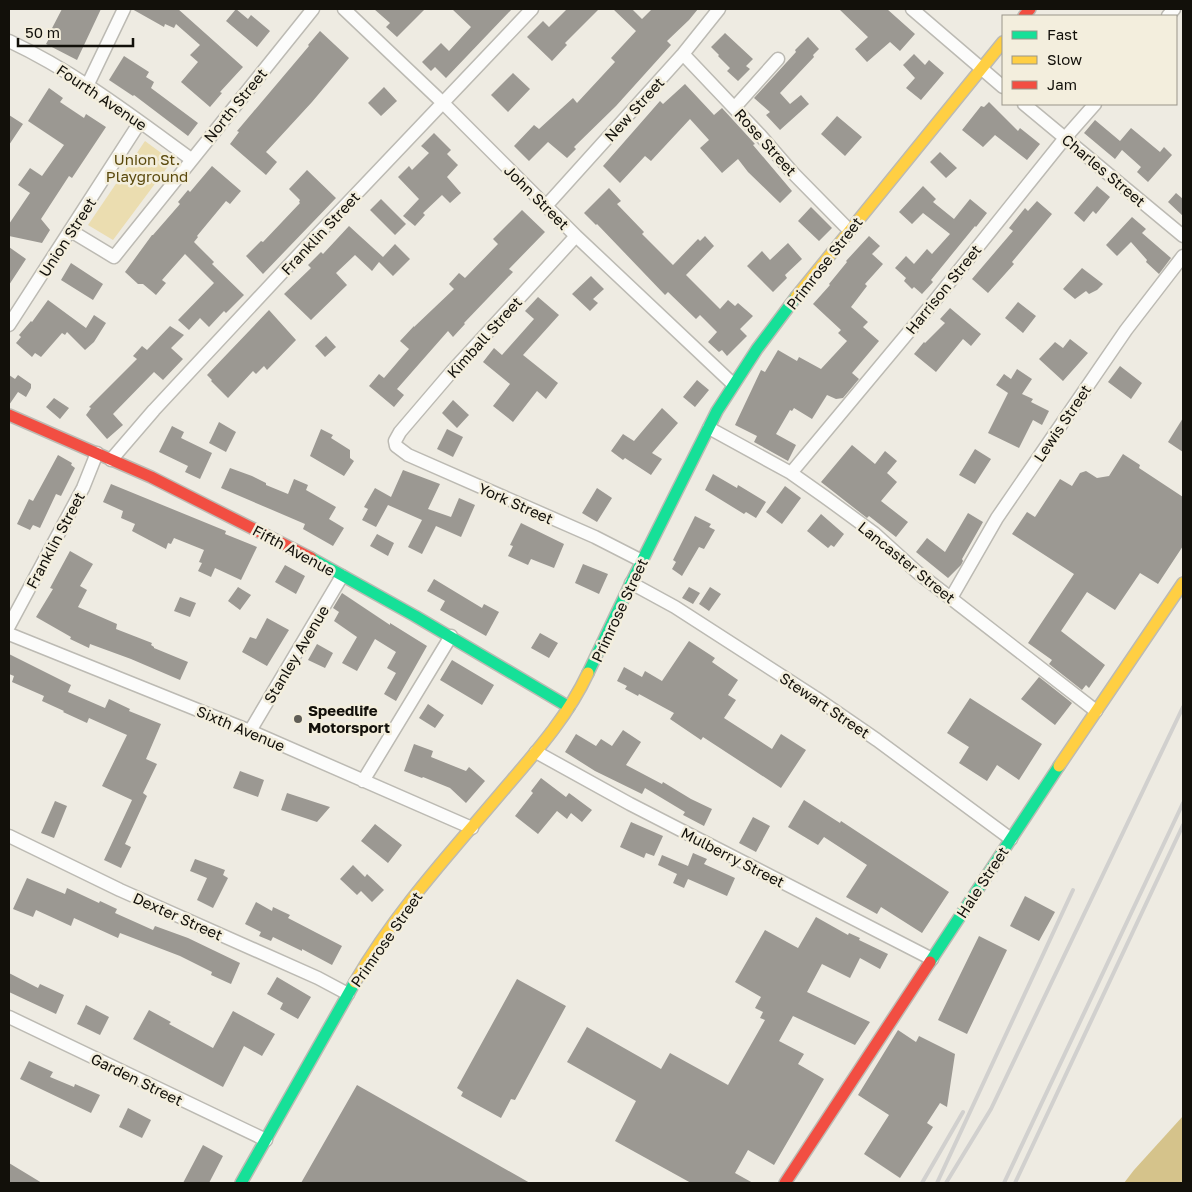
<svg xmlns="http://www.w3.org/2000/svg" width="1192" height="1192" font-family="'Golos Text',sans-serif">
  <rect width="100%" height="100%" fill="#eeebe2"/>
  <!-- green -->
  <path fill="#ebddb0" d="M145,141L172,161L113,240L88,225Z"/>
  <!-- water -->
  <path fill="#d5c38b" d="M1183,1116V1183H1124L1134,1170Z"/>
  <!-- building -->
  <path fill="#9b9892" d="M62,9H101L77,60L46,44L51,35L49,34Z
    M132,9H178L243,67L220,92L222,93L210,107L181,82L198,62L190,55L200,45L176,24L174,28L165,24L164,27Z
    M236,9L248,19L251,15L270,31L257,47L226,21Z
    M374,9H425L397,37L386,27L390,23Z
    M452,9H512L446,78L435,67L431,71L422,62L441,43L449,51L471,27Z
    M567,9H599L565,43L567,45L552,61L527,37L543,21L549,27Z
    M613,9H632L642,19L652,9H698L689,20L667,41L671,45L616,106L574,147L576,149L567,158L548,142L529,161L514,146L534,125L539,129L573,98L577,103L615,62L611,58L636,31Z
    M839,9H887L915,34L900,51L890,42L867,62L855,49L868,37Z
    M320,31L349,58L312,102L266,152L277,162L266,175L230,144L239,132L237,131L309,46L308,45Z
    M725,33L753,59L746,66L750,69L738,81L727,71L730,68L718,56L719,55L711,47Z
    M808,37L819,49L813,55L814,57L780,93L790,104L801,95L809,104L780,130L766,115L770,112L754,98L796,52L795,50Z
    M914,54L925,65L929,60L944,73L921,100L906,88L915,78L903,65Z
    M124,56L149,72L146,77L154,82L151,88L198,123L188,136L134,95L133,96L109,80Z
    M513,73L530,89L508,112L491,95Z
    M685,84L714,115L722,108L755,144L753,145L792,191L780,203L748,172L738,159L722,173L700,148L709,140L690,119L651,161L645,156L620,183L603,166L660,101L663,104Z
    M384,87L397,101L381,116L368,103Z
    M49,88L63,98L60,102L84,118L86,114L106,127L72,178L69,176L41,219L50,230L42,243L9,236V224L30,193L18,185L30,168L42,176L64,145L28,121Z
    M989,102L1018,131L1020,128L1040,144L1027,160L995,135L983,147L962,130L981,106L984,107Z
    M9,115L23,124L9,145Z
    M837,116L862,137L845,156L821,134Z
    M1095,120L1120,141L1131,128L1160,152L1164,147L1172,155L1148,182L1137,172L1141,167L1122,150L1115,159L1084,133Z
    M434,133L451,150L447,154L458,165L447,177L461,193L450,203L442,195L423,213L425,215L415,226L403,216L419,199L398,177L409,166L412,170L429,153L421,146Z
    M940,152L957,168L946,178L930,162Z
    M212,166L241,191L230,204L226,201L197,236L198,237L194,242L214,262L212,264L244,295L226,313L224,311L209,327L200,318L189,330L178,320L214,283L185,254L162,280L166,283L156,295L143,284H138L125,272L152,235H153L180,204L178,202L188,190L190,192Z
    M307,170L336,198L263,274L246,256L261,241L263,242L300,203L299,202L300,200L289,189Z
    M923,186L936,199L933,202L954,219L970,199L987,213L976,227L975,226L931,280L933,282L922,294L914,287L912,289L904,281L906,278L895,268L906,256L914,264L927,249L932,254L950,234L923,213L912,224L899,212Z
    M1097,186L1110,197L1096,214L1093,211L1084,222L1074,213Z
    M609,188L621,201L617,204L644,232L642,234L673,265L698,239L700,241L705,236L714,246L686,275L720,309L728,300L735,306L738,303L753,316L740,329L747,336L727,356L722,350L719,352L708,342L717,332L700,315L696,319L668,292L665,295L597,224L596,225L584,213Z
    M1176,193L1183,199V216L1168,202Z
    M381,199L406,224L395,235L370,210Z
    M1037,201L1052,214L1012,262L1014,264L988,293L972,279L1013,231L1009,228L1025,208L1028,211Z
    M811,207L832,228L819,241L798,221Z
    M522,210L545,232L509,269L513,272L464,323L465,324L453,337L448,331L397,389L404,395L394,407L369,386L379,374L384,378L409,349L400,341L414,326V327L454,289L449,284L459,273L465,278L498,244L493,239Z
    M1132,217L1146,229L1142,233L1171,258L1159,274L1146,262L1147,260L1131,242L1117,256L1106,245Z
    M349,226L383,257L395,244L410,259L393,276L379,262L372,271L355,255L336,273L347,285L311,320L284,294L311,268L308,265L321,252L323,254Z
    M869,236L880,246L872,254L883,264L865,284L867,286L851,307L868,322L863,327L879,341L852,373L859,379L843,398L836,399L827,395L812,419L794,408L792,411L790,410L776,434L796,445L788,461L754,442L757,436L735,425L761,370L765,372L778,350L797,361L799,357L821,369L847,341L838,333L841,330L813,304L830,285L829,284L847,262L846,261Z
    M788,243L802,259L785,275L787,278L773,292L747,266L762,251L770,260Z
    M9,247L26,259L9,285Z
    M71,263L103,284L93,300L61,280Z
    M1082,268L1103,284L1097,290L1089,294L1086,291L1075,299L1063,289Z
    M591,276L604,289L593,299L598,303L590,311L572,294Z
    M538,297L559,315L523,355L558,383L546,399L537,391L513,422L493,406L510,384L483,362L494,348L502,355L534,319L525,311Z
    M48,300L86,328L94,315L106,323L94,342L85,350L67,332L65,335L62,333L41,357L35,353L32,357L16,343L21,337L19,335L31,321L32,322Z
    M1018,302L1036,316L1023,333L1005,318Z
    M950,308L981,334L971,346L963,339L936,372L914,354L924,342L925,343L945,323L940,319Z
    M269,310L296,340L267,370L264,366L256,374L253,371L228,398L211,381L212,380L207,375Z
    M170,326L184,335L171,348L183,359L163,380L154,372L113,414L123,425L107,439L86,415L91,408L89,407L137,359L133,356L142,346L147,350Z
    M326,336L336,347L325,357L315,346Z
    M1070,339L1088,353L1063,381L1039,359L1055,342L1063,348Z
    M1120,366L1142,383L1131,399L1108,382Z
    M1017,369L1032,379L1022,394L1033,399L1031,402L1049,411L1042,425L1033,420L1019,448L988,433L1008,393L996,385L1004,374L1011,379Z
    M9,375L15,379L18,375L31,384V388L26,397L18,392L9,405Z
    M697,380L709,390L695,407L683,397Z
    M54,398L69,408L60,419L46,407Z
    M453,400L469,415L457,428L442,413Z
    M662,408L678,423L652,453L662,459L651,475L625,458L623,460L611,451L623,434L634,441Z
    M1183,418V452L1168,442Z
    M219,422L236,432L226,452L209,443Z
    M172,426L184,432L181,438L212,453L200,479L185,472L188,466L159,452Z
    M321,429L333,435L331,438L350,450V458L354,461L344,476L310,456Z
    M447,429L463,437L453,457L437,449Z
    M852,445L875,464L885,451L897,461L887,473L897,482L881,501L908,522L896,537L869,516L867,518L821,482Z
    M975,449L991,459L975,484L959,475Z
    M1123,454L1140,465L1139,468L1183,497V546L1158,584L1140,573L1115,610L1087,592L1061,631L1105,665L1089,688L1086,685L1082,690L1049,664L1052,660L1028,643L1074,574L1012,534L1027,512L1035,517L1060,479L1072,486L1080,473L1086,471L1097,478L1109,476Z
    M58,455L72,463L71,465L75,468L61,496L56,494L40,528L33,525L30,530L17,524L29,499L33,501Z
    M230,468L252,476L266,483V485L288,494L294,479L308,485L306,490L336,507L329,519L344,528L333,546L303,529L305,524L221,488Z
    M403,470L440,484L428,509L451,517L459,498L475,505L461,537L436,526L422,554L408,547L422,520L388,505L376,527L362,520L368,509L364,507L375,488L391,497Z
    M713,474L737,488L738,485L766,502L756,518L746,512L744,514L705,490Z
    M111,484L226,531L225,534L257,547L241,580L215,568L211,577L198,571L202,563L199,562L204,550L174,538L171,544L168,543L166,549L132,531L135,524L121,518L123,511L103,502Z
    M785,486L801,498L782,524L766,512Z
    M597,488L612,498L597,522L582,513Z
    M968,513L983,522L962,559L963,561L961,565L948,578L916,552L927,538L945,552Z
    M821,514L844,534L834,547L831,545L828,548L807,531Z
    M695,516L711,524L709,527L715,530L704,549L699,547L682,576L672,569L676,562L673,560Z
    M521,523L564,544L554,568L531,559L528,565L508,556L513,546L510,545Z
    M377,534L394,543L388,556L370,546Z
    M70,551L93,564L80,586L87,590L78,607L117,624L116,629L152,643L151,645L154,647V648L188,662L180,680L131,659L90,644L89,648L70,639L71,637L36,617L53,589L50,588Z
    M583,564L608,574L599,594L575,583Z
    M285,565L305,576L296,594L275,582Z
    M434,579L482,608L484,604L499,612L486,636L440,610L445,601L427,591Z
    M238,587L251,595L240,610L228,601Z
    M689,587L700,593L693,604L682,598Z
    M710,587L721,594L709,611L699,604Z
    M342,593L390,625V623L427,646L396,701L384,694L396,673L387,668L396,652L375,639L357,671L342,663L357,637L334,621L339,612L333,608Z
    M180,597L196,603L190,617L174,611Z
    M267,618L289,630L267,666L242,652L250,637L256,639Z
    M540,633L558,643L549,658L531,648Z
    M689,641L715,658L712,662L738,680L728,695L736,700L724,718L772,749L781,734L806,750L781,788L703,737L701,740L670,719L674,713L639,694L638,696L625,689L627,686L617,681L624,667L642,677L645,671L662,681Z
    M317,644L333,653L325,668L308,660Z
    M9,654L71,685L68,692L105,708L109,699L130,709L129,711L161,724L146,759L157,764L143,793L147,796L125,844L131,847L121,868L104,860L132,800L102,786L127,735L89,718L87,723L63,712L64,711L42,701L44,696L12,682L14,676L9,674Z
    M452,660L494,685L482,705L440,680Z
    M1039,677L1072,703L1055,725L1021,699Z
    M970,698L1042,744L1019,780L997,765L987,781L959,763L969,747L947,733Z
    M428,704L444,715L435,728L419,718Z
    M623,730L641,742L626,765L662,784L663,782L691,799L712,809L704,826L683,815L685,812L645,788L642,794L595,771L565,752L576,734L596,746L601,739L612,746Z
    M414,744L433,751L431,757L466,771L469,767L485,781L466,803L450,788L423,777L422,778L404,771Z
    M240,771L264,780L258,797L233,788Z
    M541,778L566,797L569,793L592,810L582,822L571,813L567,819L557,811L538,834L515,816L533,793L531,791Z
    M287,793L330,807L317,822L281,810Z
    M804,800L840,823L841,821L949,892L922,933L881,907L877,914L846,897L867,865L824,837L818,845L788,827Z
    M55,801L67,806L54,838L41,833Z
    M753,817L770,826L756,852L739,843Z
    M631,822L663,836L654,856L646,853L644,858L620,847Z
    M375,824L402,845L388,863L361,841Z
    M693,853L707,859L704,864L735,878L727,896L688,879L684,888L673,883L677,874L658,865L662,855L688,866Z
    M195,859L225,870L223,875L228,878L213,908L197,900L207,878L190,871Z
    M353,865L365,877L367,874L384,890L372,902L361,891L357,895L340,879Z
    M27,878L65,894L67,888L99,903L100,901L117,909L115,913L153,930L155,926L188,938L240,963L231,984L211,975L212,972L180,956L120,933L118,938L74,918L71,926L36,910L33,917L13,909Z
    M1025,896L1055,912L1039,941L1010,926Z
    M256,902L272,911L273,907L290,915L288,918L342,946L332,965L302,949V951L273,937L271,941L259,936L261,932L245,924Z
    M816,917L848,935L849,933L860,938L859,940L888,954L880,969L860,958L850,978L822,964L807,992L870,1022L855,1045L793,1016L779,1041L804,1054L798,1064L824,1079L774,1165L748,1150L735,1173L753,1183H691L615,1141L636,1101L567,1062L587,1027L661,1069L670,1053L728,1085L765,1020L760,1018L763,1012L755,1008L761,997L735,982L765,930L798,948Z
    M979,936L1007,950L967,1034L938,1020Z
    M9,973L38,988L40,984L64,995L56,1014L9,992Z
    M277,977L311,997L298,1019L280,1009L283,1003L267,994Z
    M517,979L566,1006L515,1100L511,1099L501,1118L461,1096L463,1092L457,1088Z
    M86,1005L109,1017L100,1035L77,1024Z
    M149,1010L171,1022L169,1024L213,1048L233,1011L275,1034L262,1056L244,1046L223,1087L133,1039Z
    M898,1030L916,1042L919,1036L955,1054L947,1107L940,1103L927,1123L933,1127L900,1178L864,1154L889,1115L858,1095Z
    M29,1061L53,1072L50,1077L74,1087L75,1084L100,1095L91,1113L20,1079Z
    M357,1085L530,1183H301Z
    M128,1108L151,1120L142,1138L119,1127Z
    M203,1145L223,1156L209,1183H183Z
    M9,1163L42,1183H9Z"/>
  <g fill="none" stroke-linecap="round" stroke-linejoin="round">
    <defs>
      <path id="street" d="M344,9L443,103L576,236L733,384
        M912,9L1003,87
        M1168,16L1174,9
        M9,41C75,72 132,116 191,159
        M683,54L760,135L792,172L849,230
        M88,84L124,9
        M1024,104L1183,236
        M735,107L778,59
        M546,206L683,54L719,9
        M71,231L114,257L313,9
        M576,236L453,370L400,432L395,441L396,446L408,455L595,537L642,561
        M9,325L140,122
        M709,428L791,473L825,497L874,533L917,572L1096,711
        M111,460L154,410L319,233L532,9
        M791,473L932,304L1065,138L1095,104
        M631,583L675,607L816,698L877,740L1011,839
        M951,598L997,518L1126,330L1183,256
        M9,626L83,488L97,453
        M9,634L250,731L472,828
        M250,731L342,576
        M536,752L630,804L932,959
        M363,781L451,636
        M9,836L120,890L318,978L348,994
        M9,1017L266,1140"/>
      <path id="fast" d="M311,558L415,616L569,707
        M588,673L631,583L717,411L757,349L796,297
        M930,962L1059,766
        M241,1183L355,982"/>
      <path id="slow" d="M796,297L1003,42
        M1059,766L1183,583
        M355,982C396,911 453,850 506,787C536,752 568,716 588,673"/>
      <path id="jam" d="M1024,16L1030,9
        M9,415L151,477L311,558
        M785,1183L930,962"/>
    </defs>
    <!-- street casing -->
    <use href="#street" stroke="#bcbab3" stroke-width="15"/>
    <!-- fast casing -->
    <use href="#fast" stroke="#bcbab3" stroke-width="14"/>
    <!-- slow casing -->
    <use href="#slow" stroke="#bcbab3" stroke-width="14"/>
    <!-- jam casing -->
    <use href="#jam" stroke="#bcbab3" stroke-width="14"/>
    <!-- street -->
    <use href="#street" stroke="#fcfcfb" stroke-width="12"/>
    <!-- fast -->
    <use href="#fast" stroke="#16e098" stroke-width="11"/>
    <!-- slow -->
    <use href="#slow" stroke="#ffcf43" stroke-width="11"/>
    <!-- jam -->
    <use href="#jam" stroke="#f24e42" stroke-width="11"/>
    <!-- rail -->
    <path stroke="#d1d0ce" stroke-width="4" d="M922,1183L963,1112
      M937,1183L1073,890
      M946,1183L991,1109L1183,707
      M1004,1183L1183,803
      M1015,1183L1183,825"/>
  </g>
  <!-- markers -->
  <circle fill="#5f5d56" stroke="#f3eedd" stroke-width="2" cx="298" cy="719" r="5"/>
  <g text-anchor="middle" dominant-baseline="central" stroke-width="5" stroke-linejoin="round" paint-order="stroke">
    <!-- street labels -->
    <g font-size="15" fill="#12100a" stroke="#f3eedd">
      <text transform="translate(102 97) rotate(34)">Fourth Avenue</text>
      <text transform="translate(235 105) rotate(-51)">North Street</text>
      <text transform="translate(634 109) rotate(-48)">New Street</text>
      <text transform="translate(766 142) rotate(48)">Rose Street</text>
      <text transform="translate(1104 170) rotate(40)">Charles Street</text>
      <text transform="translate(537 197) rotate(45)">John Street</text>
      <text transform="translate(320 233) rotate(-47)">Franklin Street</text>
      <text transform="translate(67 237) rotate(-57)">Union Street</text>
      <text transform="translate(824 263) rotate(-52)">Primrose Street</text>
      <text transform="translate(943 289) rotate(-51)">Harrison Street</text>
      <text transform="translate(484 337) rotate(-48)">Kimball Street</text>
      <text transform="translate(1062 423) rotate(-56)">Lewis Street</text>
      <text transform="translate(516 503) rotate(24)">York Street</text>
      <text transform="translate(55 540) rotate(-62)">Franklin Street</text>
      <text transform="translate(294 550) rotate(28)">Fifth Avenue</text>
      <text transform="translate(907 562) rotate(39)">Lancaster Street</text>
      <text transform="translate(619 610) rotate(-65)">Primrose Street</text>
      <text transform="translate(296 654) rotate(-59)">Stanley Avenue</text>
      <text transform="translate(825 705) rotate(34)">Stewart Street</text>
      <text transform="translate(241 728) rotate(23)">Sixth Avenue</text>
      <text transform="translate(733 857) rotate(27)">Mulberry Street</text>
      <text transform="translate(982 882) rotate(-57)">Hale Street</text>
      <text transform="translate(178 916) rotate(24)">Dexter Street</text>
      <text transform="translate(386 939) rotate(-55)">Primrose Street</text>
      <text transform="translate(137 1079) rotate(26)">Garden Street</text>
    </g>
    <!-- park labels -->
    <g font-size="15" fill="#5a490d" stroke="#f3eedd">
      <text x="147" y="159">Union St.<tspan x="147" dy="17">Playground</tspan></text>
    </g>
    <!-- poi labels -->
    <g font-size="15" font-weight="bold" fill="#12100a" stroke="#f3eedd" text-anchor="start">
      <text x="308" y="710">Speedlife<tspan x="308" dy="17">Motorsport</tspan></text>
    </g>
  </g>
  <!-- border -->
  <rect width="1192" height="1192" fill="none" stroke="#12100a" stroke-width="20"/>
  <!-- legend -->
  <rect x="1002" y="15" width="175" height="90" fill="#f3eedd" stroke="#999589"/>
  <rect x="1012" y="31" width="25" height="8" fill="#16e098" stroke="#999589"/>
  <text x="1047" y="40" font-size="15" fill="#12100a">Fast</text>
  <rect x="1012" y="56" width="25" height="8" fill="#ffcf43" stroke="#999589"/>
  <text x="1047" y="65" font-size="15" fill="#12100a">Slow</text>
  <rect x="1012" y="81" width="25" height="8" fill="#f24e42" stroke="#999589"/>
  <text x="1047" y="90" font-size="15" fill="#12100a">Jam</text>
  <!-- scale -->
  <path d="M18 38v8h115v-8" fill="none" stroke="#12100a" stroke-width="2.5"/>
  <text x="25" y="38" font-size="15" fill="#12100a" stroke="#f3eedd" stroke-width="4" paint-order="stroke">50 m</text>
</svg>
